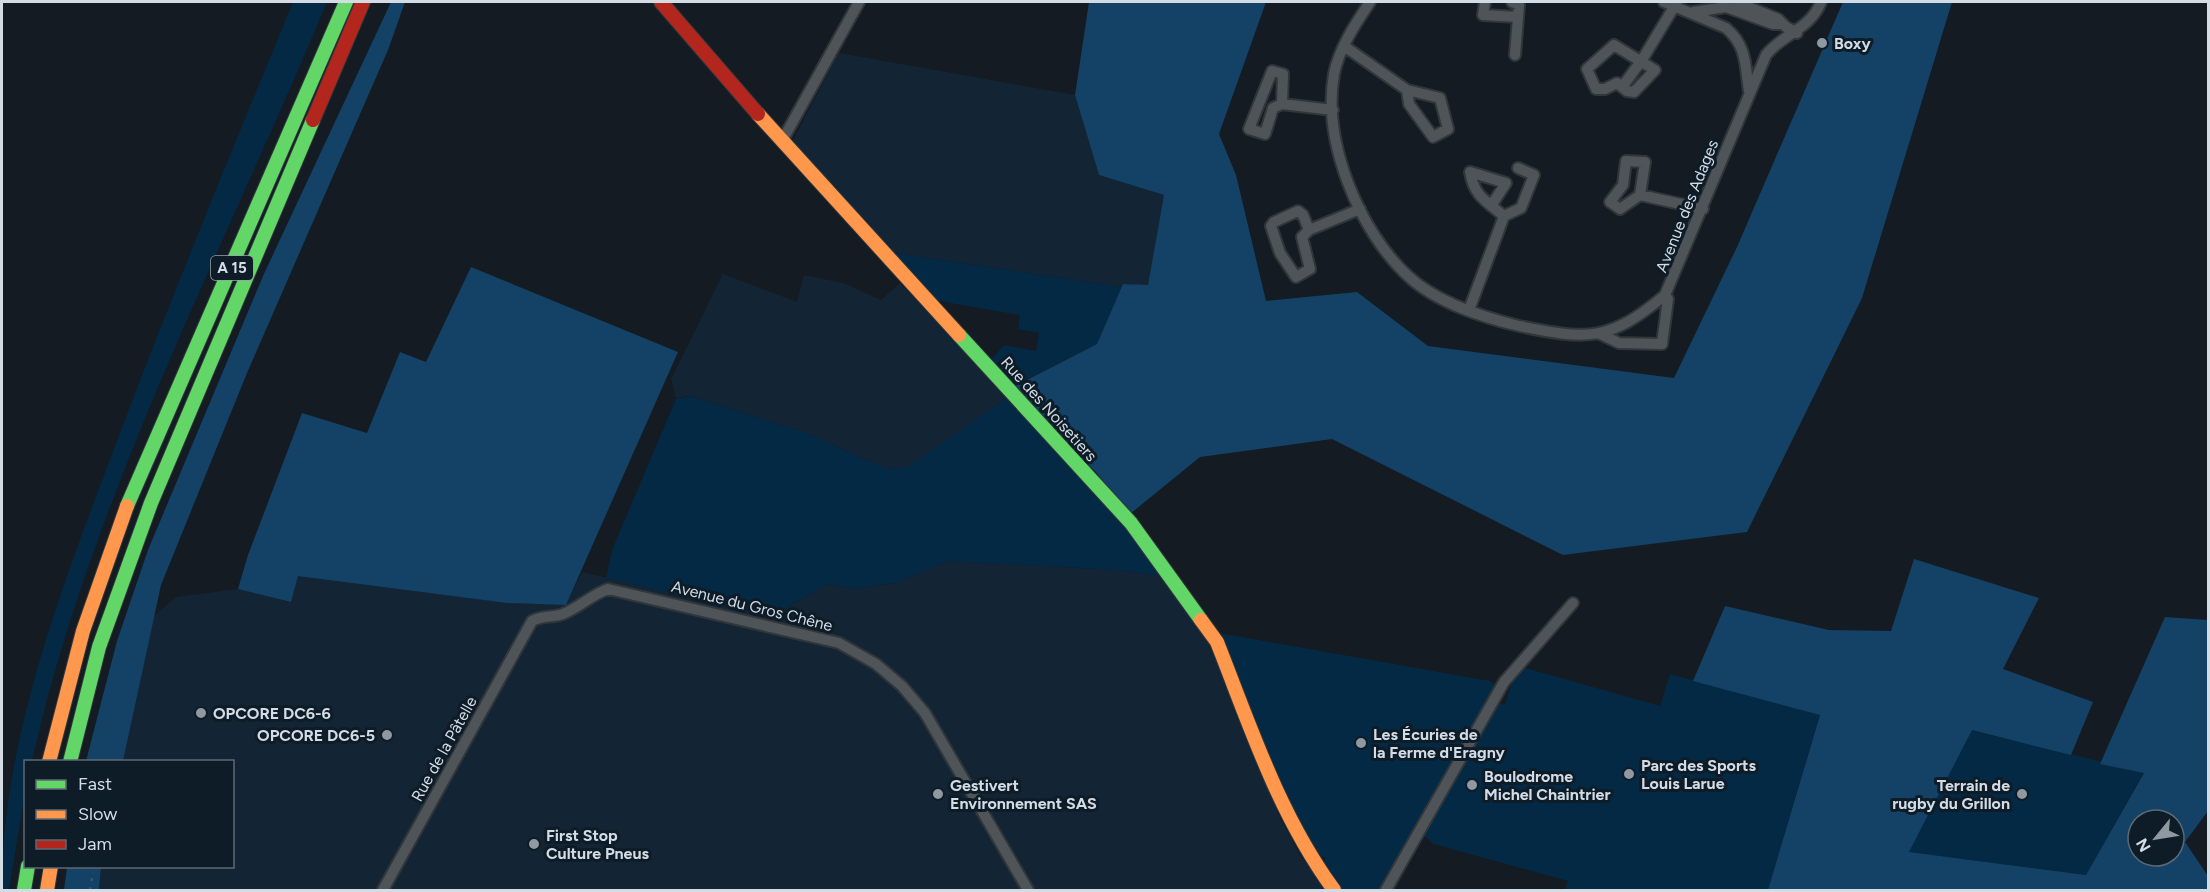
<svg xmlns="http://www.w3.org/2000/svg" width="2210" height="892" font-family="Figtree,sans-serif">
  <rect width="100%" height="100%" fill="#141b22"/>
  <!-- built -->
  <path fill="#132534" d="M839,53L1075,95L1099,175L1164,195L1148,286L1123,284L1122,287L888,252L791,144Z
    M723,274L797,302L804,275L843,283L881,300L900,283L1007,398L908,468L887,469L804,432L690,396L676,398L671,379Z
    M948,561L1117,570L1162,576L1197,621L1215,657L1280,818L1300,855L1328,890H99L101,867L232,866V762L123,761L153,617L176,597L238,589L290,602L298,575L507,603L566,605L582,572L772,616L827,584L854,588L895,583Z"/>
  <!-- green -->
  <path fill="#042945" d="M293,2H327C223,252 92,495 32,761L26,762L25,793L9,890H2C1,748 59,594 109,462C167,307 230,155 293,2Z
    M888,252L1122,287L1097,344L1014,386L990,361L1004,345L1036,351L1039,333L1018,329L1020,315L933,300Z
    M690,396L804,432L887,469L908,467L1007,398L1117,517L1162,576L1117,570L948,561L895,583L854,588L827,584L772,616L606,578L612,550L676,399Z
    M1219,633L1490,681L1495,685L1379,890H1341L1323,865L1325,858C1286,837 1237,679 1219,633Z
    M1522,667L1660,706L1670,674L1820,714L1768,890H1565L1568,881L1434,844L1422,834L1496,702L1505,705L1515,673Z
    M1971,730L2144,772L2086,875L1909,852Z"/>
  <!-- forest -->
  <path fill="#134266" fill-rule="evenodd" d="M391,2H405L388,50L247,373L161,585L123,761H86L117,641L148,550L263,276Z
    M1089,2H1266L1219,134L1236,175L1266,301L1357,292L1428,346L1674,378L1737,247L1843,2H1952L1862,298L1747,532L1563,555L1332,439L1200,457L1130,514L1095,471L1009,389L1097,344L1123,284L1148,285L1164,195L1099,175L1075,95Z
    M471,267L678,352L566,605L507,603L298,576L291,602L238,589L248,555L302,413L367,433L400,352L426,362Z
    M1914,559L2039,598L2003,669L2093,702L2071,755L1972,730L1909,852L2086,875L2144,773L2100,764L2165,617L2208,620V811L2185,842L2208,876V890H1768L1820,715L1693,681L1725,606L1829,630L1891,631ZM2138,820H2174V856H2138Z
    M67,867H101L99,890H64Z"/>
  <g fill="none" stroke-linecap="round" stroke-linejoin="round">
    <defs>
      <path id="street" d="M1370,2C1356,23 1339,48 1334,74C1322,141 1359,231 1408,276C1437,303 1482,317 1519,326C1588,340 1609,342 1665,295L1766,55C1782,34 1810,30 1821,2
        M1485,2L1483,15L1518,17L1519,5L1512,2
        M1664,2L1726,28C1747,46 1745,65 1749,91
        M1736,2L1778,19L1786,27L1797,33
        M1693,12L1726,7L1773,24H1782
        M1614,45L1655,70L1634,92L1627,91L1617,83L1605,89H1596L1587,69Z
        M1344,46L1407,90L1440,98L1448,129L1433,137L1409,104L1407,90
        M1515,55L1518,17
        M1622,87L1642,60L1677,2
        M1282,104L1283,74L1272,71L1249,129L1265,134L1273,108L1282,104L1333,110
        M782,141L859,2
        M1640,195L1645,162L1626,161L1623,185L1610,202L1620,209L1640,195L1703,209
        M1491,206L1506,183L1470,172C1474,196 1486,201 1504,216
        M1504,216L1521,208L1534,175L1518,168
        M1309,230L1303,215L1298,211L1274,222L1271,226L1280,253L1296,277L1310,269L1302,237L1309,230L1360,209
        M1469,310L1504,216
        M1600,334L1619,343L1662,344L1668,299L1665,295
        M383,890L532,621C543,615 552,618 563,614C580,607 591,595 608,589L839,643L876,664L902,686L925,713L1028,890
        M1386,890L1504,682L1573,603"/>
      <path id="fast" d="M959,335L1131,523L1201,620
        M127,506L346,2
        M70,762L99,647L151,503L313,120
        M24,890L28,866"/>
      <path id="slow" d="M758,114L959,335
        M1201,620L1217,642C1251,728 1279,815 1334,890
        M49,762L83,631L127,506
        M47,890L51,866"/>
      <path id="jam" d="M661,2L758,114
        M313,120L363,2"/>
    </defs>
    <!-- street casing -->
    <use href="#street" stroke="#30363a" stroke-width="14"/>
    <!-- fast casing -->
    <use href="#fast" stroke="#30363a" stroke-width="16"/>
    <!-- slow casing -->
    <use href="#slow" stroke="#30363a" stroke-width="16"/>
    <!-- jam casing -->
    <use href="#jam" stroke="#30363a" stroke-width="16"/>
    <!-- street -->
    <use href="#street" stroke="#4f5459" stroke-width="10"/>
    <!-- fast -->
    <use href="#fast" stroke="#63d668" stroke-width="14"/>
    <!-- slow -->
    <use href="#slow" stroke="#ff974d" stroke-width="14"/>
    <!-- jam -->
    <use href="#jam" stroke="#b3261e" stroke-width="14"/>
    <!-- rail -->
    <path stroke="#4e5459" stroke-width="2" stroke-dasharray="3 6" stroke-linecap="butt" d="M90,890L93,872"/>
  </g>
  <!-- markers -->
  <g fill="#9098a1" stroke="#0e1c28" stroke-width="2">
    <circle cx="1822" cy="43" r="6"/>
    <circle cx="201" cy="713" r="6"/>
    <circle cx="387" cy="735" r="6"/>
    <circle cx="1361" cy="743" r="6"/>
    <circle cx="1629" cy="774" r="6"/>
    <circle cx="1472" cy="785" r="6"/>
    <circle cx="938" cy="794" r="6"/>
    <circle cx="2022" cy="794" r="6"/>
    <circle cx="534" cy="844" r="6"/>
  </g>
  <g text-anchor="middle" dominant-baseline="central" stroke-width="6" stroke-linejoin="round" paint-order="stroke">
    <!-- shield labels -->
    <rect fill="#0e1c28" stroke="#98a2ac" stroke-width="1.5" x="211" y="256" width="42" height="24" rx="4.5"/>
    <g font-size="15" font-weight="bold" fill="#d3dce5">
      <text x="232" y="268">A 15</text>
    </g>
    <!-- poi labels -->
    <g font-size="16" font-weight="bold" fill="#d3dce5" stroke="#0e1c28" text-anchor="start">
      <text x="1834" y="43">Boxy</text>
      <text x="213" y="713">OPCORE DC6-6</text>
      <text x="1373" y="734">Les Écuries de<tspan x="1373" dy="18">la Ferme d'Eragny</tspan></text>
      <text x="375" y="735" text-anchor="end">OPCORE DC6-5</text>
      <text x="1641" y="765">Parc des Sports<tspan x="1641" dy="18">Louis Larue</tspan></text>
      <text x="1484" y="776">Boulodrome<tspan x="1484" dy="18">Michel Chaintrier</tspan></text>
      <text x="950" y="785">Gestivert<tspan x="950" dy="18">Environnement SAS</tspan></text>
      <text x="2010" y="785" text-anchor="end">Terrain de<tspan x="2010" dy="18">rugby du Grillon</tspan></text>
      <text x="546" y="835">First Stop<tspan x="546" dy="18">Culture Pneus</tspan></text>
    </g>
    <!-- street labels -->
    <g font-size="16" fill="#d3dce5" stroke="#0e1c28">
      <text transform="translate(1687 206) rotate(-68)">Avenue des Adages</text>
      <text transform="translate(1049 409) rotate(48)">Rue des Noisetiers</text>
      <text transform="translate(752 606) rotate(14)">Avenue du Gros Chêne</text>
      <text transform="translate(444 749) rotate(-61)">Rue de la Pâtelle</text>
    </g>
  </g>
  <!-- border -->
  <rect width="2210" height="892" fill="none" stroke="#d3dce5" stroke-width="6"/>
  <!-- legend -->
  <rect x="24" y="760" width="210" height="108" fill="#0e1c28" stroke="#5d6974" stroke-width="1.5"/>
  <rect x="36" y="780" width="30" height="9" fill="#63d668" stroke="#5d6974" stroke-width="1.5"/>
  <text x="78" y="790" font-size="18" fill="#d3dce5">Fast</text>
  <rect x="36" y="810" width="30" height="9" fill="#ff974d" stroke="#5d6974" stroke-width="1.5"/>
  <text x="78" y="820" font-size="18" fill="#d3dce5">Slow</text>
  <rect x="36" y="840" width="30" height="9" fill="#b3261e" stroke="#5d6974" stroke-width="1.5"/>
  <text x="78" y="850" font-size="18" fill="#d3dce5">Jam</text>
  <!-- north arrow -->
  <g transform="translate(2156 838) rotate(240)"><circle r="28" fill="#0e1c28" stroke="#5d6974" stroke-width="1.5"/>
  <path d="M0-4.5L10 22L0 15L-10 22Z" fill="#9098a1"/>
  <text y="-9" font-size="16" font-weight="bold" text-anchor="middle" fill="#d3dce5">N</text>
  </g>
</svg>
